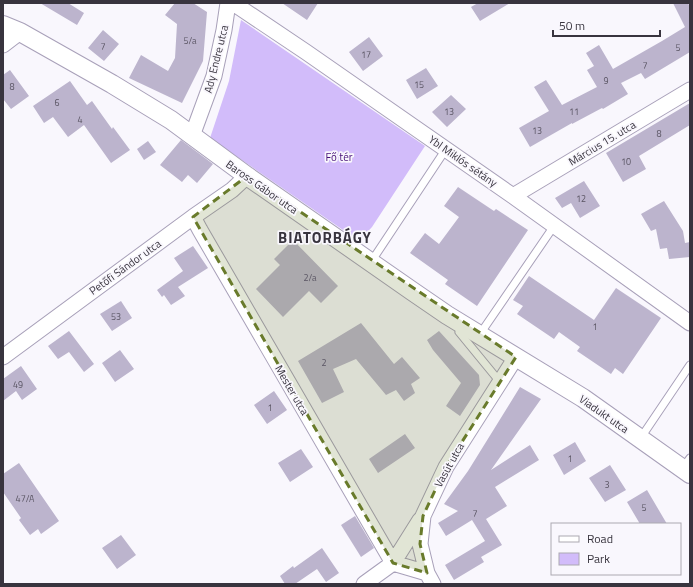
<svg xmlns="http://www.w3.org/2000/svg" width="693" height="587" font-family="'Titillium Web',sans-serif">
  <rect width="100%" height="100%" fill="#f9f7fd"/>
  <!-- green -->
  <path fill="#d2bcfa" d="M241,20L425,146L372,227L359,241L210,138L229,81Z"/>
  <!-- building -->
  <path fill="#bcb4cd" d="M40,3H68L84,13L77,25Z
    M175,3H193L207,12L203,61L182,103L129,78L141,55L168,71L175,58L177,24L165,15Z
    M282,3H318L307,20Z
    M478,3H510L480,21L471,7Z
    M673,3H688L690,7V52L645,79L641,73L621,83L628,94L603,109L602,108L572,124V123L530,147L519,128L549,111L534,87L546,80L562,105L597,87L587,70L594,66L586,53L599,45L613,69L662,41L685,27Z
    M103,30L119,44L104,61L88,48Z
    M369,37L383,56L363,71L349,52Z
    M426,68L438,86L417,99L406,80Z
    M10,70L29,96L11,109L3,99V75Z
    M70,81L87,105L92,101L112,129L113,127L130,150L111,163L84,125L68,137L53,117L44,123L33,106Z
    M451,95L466,109L447,127L432,112Z
    M690,103V125L639,156L646,169L623,182L606,153Z
    M181,140L213,164L197,183L188,175L182,182L160,165Z
    M148,141L156,152L144,160L137,149Z
    M584,181L600,206L580,218L571,203L562,208L555,198Z
    M458,187L494,211L496,209L528,230L477,306L445,284L448,280L410,253L425,233L439,244L459,217L444,206Z
    M664,201L683,231L685,243L690,242V257L669,259L667,248L660,249L656,229L651,231L641,214Z
    M293,240L338,286L321,303L309,291L283,317L256,289L280,265L274,259Z
    M193,246L208,268L178,287L185,296L171,305L164,295L162,297L157,290L183,271L174,258Z
    M529,276L594,320L616,288L661,318L623,374L615,368L611,374L577,351L580,347L559,332L554,339L517,314L523,306L513,300Z
    M121,301L132,318L112,331L100,314Z
    M361,323L394,364L402,357L420,378L411,384L415,393L404,401L396,390L386,395L356,359L333,369L344,392L322,403L298,361Z
    M69,331L94,364L84,372L69,352L58,359L48,346Z
    M439,331L479,375L480,385L460,416L446,406L461,383L433,350L427,340Z
    M120,350L134,369L115,382L102,363Z
    M21,366L37,389L22,400L16,391L3,401V379Z
    M520,387L541,399L491,470L530,445L539,460L495,487L507,506L486,519L502,545L481,557L484,562L454,580L445,565L485,541L472,520L446,536L438,523L458,511L444,504L468,471Z
    M274,391L287,410L267,424L254,405Z
    M405,434L415,448L378,473L369,459Z
    M575,442L586,461L564,475L553,455Z
    M301,449L313,467L290,482L278,463Z
    M19,463L59,521L41,534L38,529L30,535L19,520L21,518L3,492V474Z
    M610,465L626,490L605,502L589,478Z
    M647,490L667,524H640L627,502Z
    M355,516L374,548L361,557L341,525Z
    M121,535L136,555L117,569L102,548Z
    M322,548L339,573L326,582L317,569L295,584H285L280,576L293,566L294,568Z"/>
  <g fill="none" stroke-linecap="round" stroke-linejoin="round">
    <defs>
      <path id="service" d="M371,262L446,149
        M464,327L459,332L500,382
        M480,334L554,226
        M640,439L690,365
        M682,469L690,458"/>
      <path id="minor" d="M233,3L306,52L513,196L690,323
        M3,45L20,32
        M192,136L214,76L224,30L228,3
        M513,196L690,90
        M193,217L200,230L393,563
        M3,357L193,217L232,190L247,176
        M393,563L427,573
        M364,584L393,563L420,520
        M433,584L427,573L420,544L423,516L446,467L516,357"/>
      <path id="tertiary" d="M3,25L20,32L112,84L171,120L247,176L412,291L447,315L583,398L690,474"/>
    </defs>
    <!-- service casing -->
    <use href="#service" stroke="#a8a0b9" stroke-width="9"/>
    <!-- minor casing -->
    <use href="#minor" stroke="#a8a0b9" stroke-width="17"/>
    <!-- tertiary casing -->
    <use href="#tertiary" stroke="#a8a0b9" stroke-width="20"/>
    <!-- service -->
    <use href="#service" stroke="#fff" stroke-width="7"/>
    <!-- minor -->
    <use href="#minor" stroke="#fff" stroke-width="15"/>
    <!-- tertiary -->
    <use href="#tertiary" stroke="#fff" stroke-width="18"/>
  </g>
  <!-- marked area -->
  <path fill="#697b2b" fill-opacity="0.2" stroke="#697b2b" stroke-width="3" stroke-dasharray="8 5" stroke-linejoin="round" d="M247,176L516,357L446,467L423,516L420,544L427,573L393,563L193,217Z"/>
  <g text-anchor="middle" dominant-baseline="central" stroke-width="3.5" stroke-linejoin="round" paint-order="stroke">
    <!-- number labels -->
    <g font-size="9" fill="#595462">
      <text x="190" y="40">5/a</text>
      <text x="103" y="46">7</text>
      <text x="678" y="47">5</text>
      <text x="366" y="54">17</text>
      <text x="645" y="65">7</text>
      <text x="606" y="80">9</text>
      <text x="419" y="84">15</text>
      <text x="12" y="86">8</text>
      <text x="57" y="102">6</text>
      <text x="449" y="111">13</text>
      <text x="574" y="111">11</text>
      <text x="80" y="119">4</text>
      <text x="537" y="130">13</text>
      <text x="659" y="133">8</text>
      <text x="626" y="161">10</text>
      <text x="581" y="198">12</text>
      <text x="310" y="277">2/a</text>
      <text x="116" y="316">53</text>
      <text x="595" y="326">1</text>
      <text x="324" y="362">2</text>
      <text x="18" y="384">49</text>
      <text x="270" y="407">1</text>
      <text x="570" y="458">1</text>
      <text x="607" y="484">3</text>
      <text x="25" y="498">47/A</text>
      <text x="644" y="507">5</text>
      <text x="475" y="513">7</text>
    </g>
    <!-- street labels -->
    <g font-size="11" fill="#38343e" stroke="#f9f7fd">
      <text transform="translate(216 59) rotate(-76)">Ady Endre utca</text>
      <text transform="translate(602 143) rotate(-31)">Március 15. utca</text>
      <text transform="translate(463 161) rotate(35)">Ybl Miklós sétány</text>
      <text transform="translate(262 187) rotate(35)">Baross Gábor utca</text>
      <text transform="translate(125 267) rotate(-36)">Petőfi Sándor utca</text>
      <text transform="translate(292 390) rotate(60)">Mester utca</text>
      <text transform="translate(604 414) rotate(35)">Viadukt utca</text>
      <text transform="translate(449 465) rotate(-61)">Vasút utca</text>
    </g>
    <!-- park labels -->
    <g font-size="11" fill="#440d76" stroke="#f9f7fd">
      <text x="339" y="157">Fő tér</text>
    </g>
    <!-- district labels -->
    <g font-size="15" font-weight="bold" letter-spacing="1" fill="#38343e" stroke="#f9f7fd">
      <text x="325" y="237">BIATORBÁGY</text>
    </g>
  </g>
  <!-- border -->
  <rect width="693" height="587" fill="none" stroke="#38343e" stroke-width="8"/>
  <!-- legend -->
  <rect x="551" y="523" width="130" height="52" fill="#f9f7fd" stroke="#aca9b1"/>
  <rect x="559" y="536" width="20" height="6" fill="#ffffff" stroke="#aca9b1"/>
  <text x="587" y="543" font-size="12" fill="#38343e">Road</text>
  <rect x="559" y="553" width="20" height="12" fill="#d2bcfa" stroke="#aca9b1"/>
  <text x="587" y="563" font-size="12" fill="#38343e">Park</text>
  <!-- scale -->
  <path d="M553 30v6h107v-6" fill="none" stroke="#38343e" stroke-width="2"/>
  <text x="559" y="30" font-size="12" fill="#38343e" stroke="#f9f7fd" stroke-width="3" paint-order="stroke">50 m</text>
</svg>
